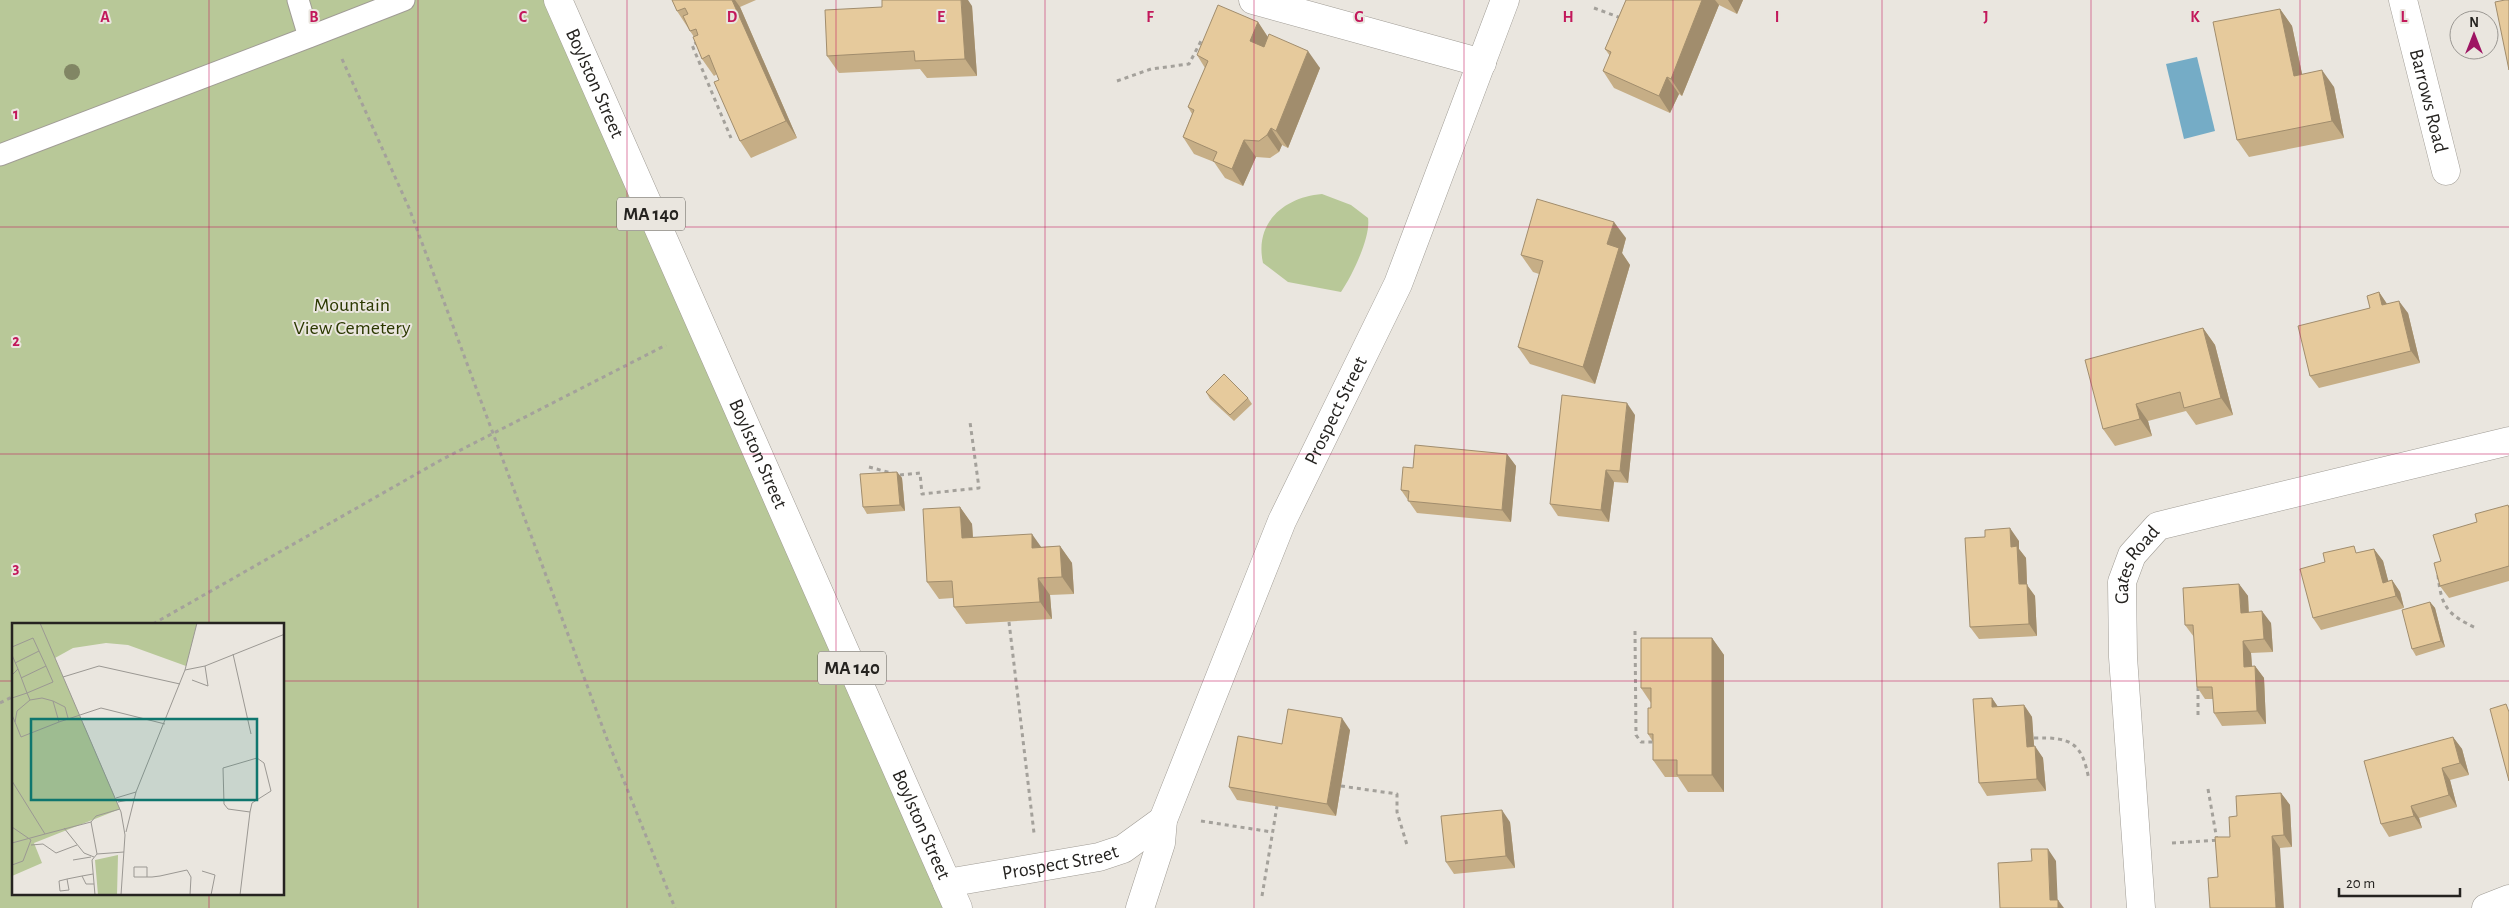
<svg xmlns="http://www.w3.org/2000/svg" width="2509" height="908" font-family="'Alegreya Sans',sans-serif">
  <rect width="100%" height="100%" fill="#eae6df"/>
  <!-- green -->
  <path fill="#b8c898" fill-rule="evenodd" d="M0,0H558L956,908H0ZM14,624H284V894H14Z
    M1322,194L1351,205L1368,218C1371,237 1352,276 1341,292L1288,282L1263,263C1254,222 1285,197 1322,194Z"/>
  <!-- water -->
  <path fill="#75acc6" d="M2197,57L2215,131L2184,139L2166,64Z"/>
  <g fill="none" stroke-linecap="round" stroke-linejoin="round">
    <defs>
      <path id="service" d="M298,0L309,37L404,0
        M0,155L309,37"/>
      <g id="minor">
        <path d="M1253,0L1482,63"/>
        <path id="s1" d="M2403,0L2446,171"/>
        <path id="s2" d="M2141,908L2123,657L2122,582L2132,555L2158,526L2509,441"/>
        <path d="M2486,908L2509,899"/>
      </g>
      <g id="tertiary">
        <path id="s3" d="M947,883L1099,857L1123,849L1163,820"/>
        <path id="s4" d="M1140,908L1161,843L1163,820L1282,521L1398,284L1505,0"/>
      </g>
      <g id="primary">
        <path id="s5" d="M558,0L958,908"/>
      </g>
    </defs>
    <!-- service casing -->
    <use href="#service" stroke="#a09c95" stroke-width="23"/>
    <!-- minor casing -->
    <use href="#minor" stroke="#a09c95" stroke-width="29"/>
    <!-- tertiary casing -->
    <use href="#tertiary" stroke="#a09c95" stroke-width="29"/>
    <!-- primary casing -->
    <use href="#primary" stroke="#a09c95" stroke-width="29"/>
    <!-- path -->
    <path stroke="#a4a19b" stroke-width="3" stroke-dasharray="4 4" stroke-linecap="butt" d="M1594,8L1621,18
      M698,42L692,45L731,138
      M342,59L409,208L607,739L675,908
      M1117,81L1151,69L1189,64L1201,41
      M869,467L899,475L920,473L922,494L979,488L970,422
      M2438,575C2441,607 2448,615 2476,628
      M1009,622L1034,833
      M153,624L441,460L666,345
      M1635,631L1636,735L1641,742H1656
      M0,703L14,696
      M2198,715V687
      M2034,738C2071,737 2082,742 2089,780
      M1341,786L1397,794V812L1407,845
      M2208,789L2217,840
      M1201,821L1272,832
      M2172,843L2219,840
      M1262,896L1277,806"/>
    <!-- service -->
    <use href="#service" stroke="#fff" stroke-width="21"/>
    <!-- minor -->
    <use href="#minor" stroke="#fff" stroke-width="28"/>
    <!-- tertiary -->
    <use href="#tertiary" stroke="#fff" stroke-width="28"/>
    <!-- primary -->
    <use href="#primary" stroke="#fff" stroke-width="28"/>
  </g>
  <!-- trees -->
  <circle fill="#818664" cx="72" cy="72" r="8"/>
  <!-- wall -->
  <path fill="#c6ae86" d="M672,0H756L740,7L797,138L751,158L740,141L717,74L714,76L702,59L694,37L677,11Z
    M1626,0H1743L1737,14L1719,5L1682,96L1679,94L1670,113L1614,88L1603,71L1610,56L1605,49Z
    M972,6L977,76L927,78L920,69L839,73L827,56Z
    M2280,9L2292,26L2302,74L2334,87L2344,138L2249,157L2237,140Z
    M1258,22L1268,37L1320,68L1288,148L1282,145L1279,152L1270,158L1256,157L1243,186L1225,178L1214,162L1194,154L1183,137L1192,114L1188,107L1205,68L1197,55Z
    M1626,238L1622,253L1630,265L1595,384L1530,364L1518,347L1539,274L1533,272L1521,255Z
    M2379,292L2387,304L2408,313L2420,363L2319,388L2310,376L2370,308Z
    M2203,328L2215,345L2233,415L2196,425L2186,411L2148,421L2152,436L2115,446L2103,429Z
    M1206,392L1248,398L1252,404L1234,421L1210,399Z
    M1635,415L1628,483L1614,482L1609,522L1558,516L1550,504Z
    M1507,454L1516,466L1511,522L1417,513L1401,490L1413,468Z
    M897,472L902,478L905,511L867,514L863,507Z
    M2508,505L2509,506V581L2449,598L2440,586L2441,561L2477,522Z
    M960,507L972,524L973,537L1041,547L1060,546L1072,563L1074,594L1050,595L1052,619L966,624L954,607L953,598L939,599L927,582Z
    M2019,541V549L2026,558L2027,585L2035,596L2037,636L1979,639L1970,627Z
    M2374,549L2383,561L2388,581L2392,580L2400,592L2404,608L2321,630L2313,618L2359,553Z
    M2239,584L2248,596L2249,612L2271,623L2273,652L2251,653L2252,667L2255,666L2264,678L2266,724L2222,726L2214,713L2213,699H2205L2197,687L2194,637L2185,625Z
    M2430,602L2435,608L2445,647L2416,656L2412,649Z
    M1712,638L1724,655V792H1688L1678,777H1665L1653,760V742L1648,734L1651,703L1641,688Z
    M1992,698L1998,707L2024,705L2032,717L2034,746L2043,758L2046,791L1987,796L1979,783Z
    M1350,730L1336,816L1237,800L1229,787L1282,744Z
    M2453,737L2462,749L2469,775L2450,780L2457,807L2419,818L2422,828L2389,837L2381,824Z
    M2281,793L2290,805L2292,847L2280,848L2218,877L2237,816Z
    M1510,822L1515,868L1454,874L1446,862Z"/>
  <!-- shaded-wall -->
  <path fill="#a18d6d" d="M732,0H735L740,7L797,138L786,121Z
    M961,0H968L972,6L977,76L965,59Z
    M1702,0H1715L1719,5L1682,96L1671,79Z
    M1728,0H1743L1737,14Z
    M2280,9L2292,26L2306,93L2294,76Z
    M1258,22L1269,39L1261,58L1250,41Z
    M1308,51L1320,68L1288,148L1276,131Z
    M2322,70L2334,87L2344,138L2332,121Z
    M1667,77L1679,94L1670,113L1659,96Z
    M1271,128L1282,145L1279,152L1267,135Z
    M1244,140L1256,157L1243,186L1232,169Z
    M1614,222L1626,238L1622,253L1630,265L1595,384L1583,367L1607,244Z
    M2379,292L2387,304L2382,305Z
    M2399,301L2408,313L2420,363L2411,351Z
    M2203,328L2215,345L2233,415L2221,398Z
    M1627,403L1635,415L1628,483L1620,471Z
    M2136,404L2148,421L2152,436L2140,419Z
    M1507,454L1516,466L1511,522L1502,510Z
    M1606,470L1614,482L1609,522L1601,510Z
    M897,472L902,478L905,511L900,505Z
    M960,507L972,524L974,555L962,538Z
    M2010,528L2019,541V549L2026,558L2027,585L2035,596L2037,636L2029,624L2011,547Z
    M1032,534L1044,551L1032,548Z
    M1060,546L1072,563L1074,594L1062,577Z
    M2374,549L2383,561L2392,595L2383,583Z
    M1038,578L1050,595L1052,619L1040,602Z
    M2392,580L2400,592L2404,608L2396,596Z
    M2239,584L2248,596L2249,625L2241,613Z
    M2430,602L2435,608L2445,647L2441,641Z
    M2262,611L2271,623L2273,652L2264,639Z
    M1712,638L1724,655V792L1712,775Z
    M2243,641L2251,653L2253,679L2244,667Z
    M2255,666L2264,678L2266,724L2257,711Z
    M1992,698L2000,710L1992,707Z
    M2024,705L2032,717L2035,759L2027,747Z
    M1342,718L1350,730L1336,816L1327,804Z
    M2453,737L2462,749L2469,775L2460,763Z
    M2035,746L2043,758L2046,791L2037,779Z
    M2442,768L2450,780L2457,807L2449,795Z
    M2281,793L2290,805L2292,847L2284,835Z
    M2411,806L2419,818L2422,828L2414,816Z
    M1502,810L1510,822L1515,868L1506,856Z
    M2272,836L2280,848L2284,908H2276Z
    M2048,849L2056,861L2058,908L2050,900Z
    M2058,900L2064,908H2058Z"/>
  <!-- building -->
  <path fill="#e6ca9c" stroke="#a18d6d" d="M672,0H732L786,121L740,141L714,82L719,80L709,55L702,59L693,37L698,35L696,29L690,31L683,16L688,14L685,8L677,11Z
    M882,0H961L965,59L915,61L914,51L827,56L825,10L882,7Z
    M1626,0H1702L1671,79L1667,77L1659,96L1603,71L1611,52L1605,49Z
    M2505,0H2509V70L2495,2Z
    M1218,5L1258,22L1250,41L1264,47L1269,34L1308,51L1276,131L1271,128L1267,135L1259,141L1244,140L1232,169L1213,161L1217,152L1183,137L1194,110L1188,107L1208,61L1197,55Z
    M2280,9L2294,76L2322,70L2332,121L2237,140L2213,22Z
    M1537,199L1614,222L1607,244L1619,248L1583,367L1518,347L1543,261L1521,255Z
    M2379,292L2382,305L2399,301L2411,351L2310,376L2298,326L2370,308L2367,296Z
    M2203,328L2221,398L2184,408L2180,392L2136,404L2140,419L2103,429L2085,360Z
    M1224,374L1248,398L1230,415L1206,392Z
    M1562,395L1627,403L1620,471L1606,470L1601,510L1550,504Z
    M1415,445L1507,454L1502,510L1408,501L1409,491L1401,490L1403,467L1413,468Z
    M897,472L900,505L863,507L860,474Z
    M2508,505L2509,508V566L2440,586L2434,563L2441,561L2433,535L2477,522L2475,514Z
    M960,507L962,538L1032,534V548L1060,546L1062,577L1038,578L1040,602L954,607L952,581L927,582L923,509Z
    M2010,528L2011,547L2017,546L2019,584H2027L2029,624L1970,627L1965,538L1985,537V530Z
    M2354,546L2356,553L2374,549L2383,583L2392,580L2396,596L2313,618L2300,569L2325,562L2323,553Z
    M2239,584L2241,613L2262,611L2264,639L2243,641L2244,667L2255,666L2257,711L2214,713L2212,687H2197L2193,625H2185L2183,588Z
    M2430,602L2441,641L2412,649L2402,610Z
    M1641,638H1712V775H1677V760H1653V734H1648V708H1651V688H1641Z
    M1992,698V707L2024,705L2027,747L2035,746L2037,779L1979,783L1973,699Z
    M2506,704L2509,712V781L2490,709Z
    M1288,709L1342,718L1327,804L1229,787L1238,736L1282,744Z
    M2453,737L2460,763L2442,768L2449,795L2411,806L2414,816L2381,824L2364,761Z
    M2281,793L2284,835L2272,836L2276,908H2210L2208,878L2218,877L2215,837H2230L2229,817L2237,816L2236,796Z
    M1502,810L1506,856L1446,862L1441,816Z
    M2031,849H2048L2050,900H2058V908H2000L1998,863L2032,861Z"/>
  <!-- grid -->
  <path fill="none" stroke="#c2185b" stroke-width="1" stroke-opacity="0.55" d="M209,0V624M418,0V908M627,0V908M836,0V908M1045,0V908M1254,0V908M1464,0V908M1673,0V908M1882,0V908M2091,0V908M2300,0V908M0,227H2509M0,454H2509M0,681H14M284,681H2509M209,894V908"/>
  <g text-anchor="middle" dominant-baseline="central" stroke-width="4" stroke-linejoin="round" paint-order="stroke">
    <!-- shield labels -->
    <g fill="#eae6df" stroke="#605e59" stroke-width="1">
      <rect x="617" y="197.5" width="68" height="33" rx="4"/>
      <rect x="818" y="651.5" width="68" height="33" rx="4"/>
    </g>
    <g font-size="19" font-weight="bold" fill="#252320">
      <text x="651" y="214">MA 140</text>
      <text x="852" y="668">MA 140</text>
    </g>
    <!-- street labels -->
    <g font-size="20" fill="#252320" stroke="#eae6df">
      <text stroke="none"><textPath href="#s5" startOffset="91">Boylston Street</textPath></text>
      <text stroke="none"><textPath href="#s1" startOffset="104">Barrows Road</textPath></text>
      <text stroke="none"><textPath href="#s4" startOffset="536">Prospect Street</textPath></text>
      <text stroke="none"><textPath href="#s5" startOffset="496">Boylston Street</textPath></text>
      <text stroke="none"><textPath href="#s2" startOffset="348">Gates Road</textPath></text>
      <text stroke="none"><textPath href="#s5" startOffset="901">Boylston Street</textPath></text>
      <text stroke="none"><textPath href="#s3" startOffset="115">Prospect Street</textPath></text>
    </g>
    <!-- park labels -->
    <g font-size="20" fill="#2b3800" stroke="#eae6df">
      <text x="352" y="305">Mountain<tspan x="352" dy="23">View Cemetery</tspan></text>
    </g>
  </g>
  <!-- overview -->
  <g transform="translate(12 623)">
    <rect width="272" height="272" fill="#eae6df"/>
    <path d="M0,0H185L174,43L116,22L94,20L61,25L43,35L108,186L22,220L30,240L0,253ZM106,232L105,272H86L83,237Z" fill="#b8c898"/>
    <path fill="none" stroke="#9b9893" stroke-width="1" d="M28,0L109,189L113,212L109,272M0,24L21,15L27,28L3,40M27,28L34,43M221,31L239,111M0,32L6,46L0,52M6,46L15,70L41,59L34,43L9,55M173,47L193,43L273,11M51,54L87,43L168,61M180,57L196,63L193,43M0,75L15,70L18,77L5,88L3,99L0,92M18,77L30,75L41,78L47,99L89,85L153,101M41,78L53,84L56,95M3,99L9,114L47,99M245,135L252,140L259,168L240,180L238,189L216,186L212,181L211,145ZM0,158L33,211L79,199L84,193L108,186M104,175L124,169M106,179L122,176M79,199L85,231M0,204L19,217M52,205L72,230L82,234M114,209L124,169L173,47L185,0M0,220L33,211M19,222L31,221L44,230L65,222M61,237L79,234M0,242L11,238L19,217M190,248L203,252L199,272M81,251L70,253L74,261H82M135,254V244H122V254H140L148,253L175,247L179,254L178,272M55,256L57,267L48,268L47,258L55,256L70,253M83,272L80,237L85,231L112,229M228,272L238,189"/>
    <path fill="#0f766e" fill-opacity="0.15" stroke="#0f766e" stroke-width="2.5" d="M19,96H245V177H19Z"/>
    <rect width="272" height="272" fill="none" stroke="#252320" stroke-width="2.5"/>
  </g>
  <g font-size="16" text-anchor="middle" font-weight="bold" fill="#c2185b" stroke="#eae6df" stroke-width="4" stroke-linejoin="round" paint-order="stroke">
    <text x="105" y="22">A</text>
    <text x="314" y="22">B</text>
    <text x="523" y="22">C</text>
    <text x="732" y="22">D</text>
    <text x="941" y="22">E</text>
    <text x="1150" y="22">F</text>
    <text x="1359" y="22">G</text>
    <text x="1568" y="22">H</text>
    <text x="1777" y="22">I</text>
    <text x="1986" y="22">J</text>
    <text x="2195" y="22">K</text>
    <text x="2404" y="22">L</text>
    <text x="16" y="119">1</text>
    <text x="16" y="346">2</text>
    <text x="16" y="573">3</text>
  </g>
  <!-- north arrow -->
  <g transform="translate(2474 35)"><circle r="24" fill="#eae6df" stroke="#9b9893"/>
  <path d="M0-4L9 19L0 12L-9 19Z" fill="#9e1563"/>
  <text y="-8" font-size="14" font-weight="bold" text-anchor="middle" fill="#252320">N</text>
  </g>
  <!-- scale -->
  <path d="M2339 888v8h121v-8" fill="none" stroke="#252320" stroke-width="2.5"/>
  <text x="2346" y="888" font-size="15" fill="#252320" stroke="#eae6df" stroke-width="4" paint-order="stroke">20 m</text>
</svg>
